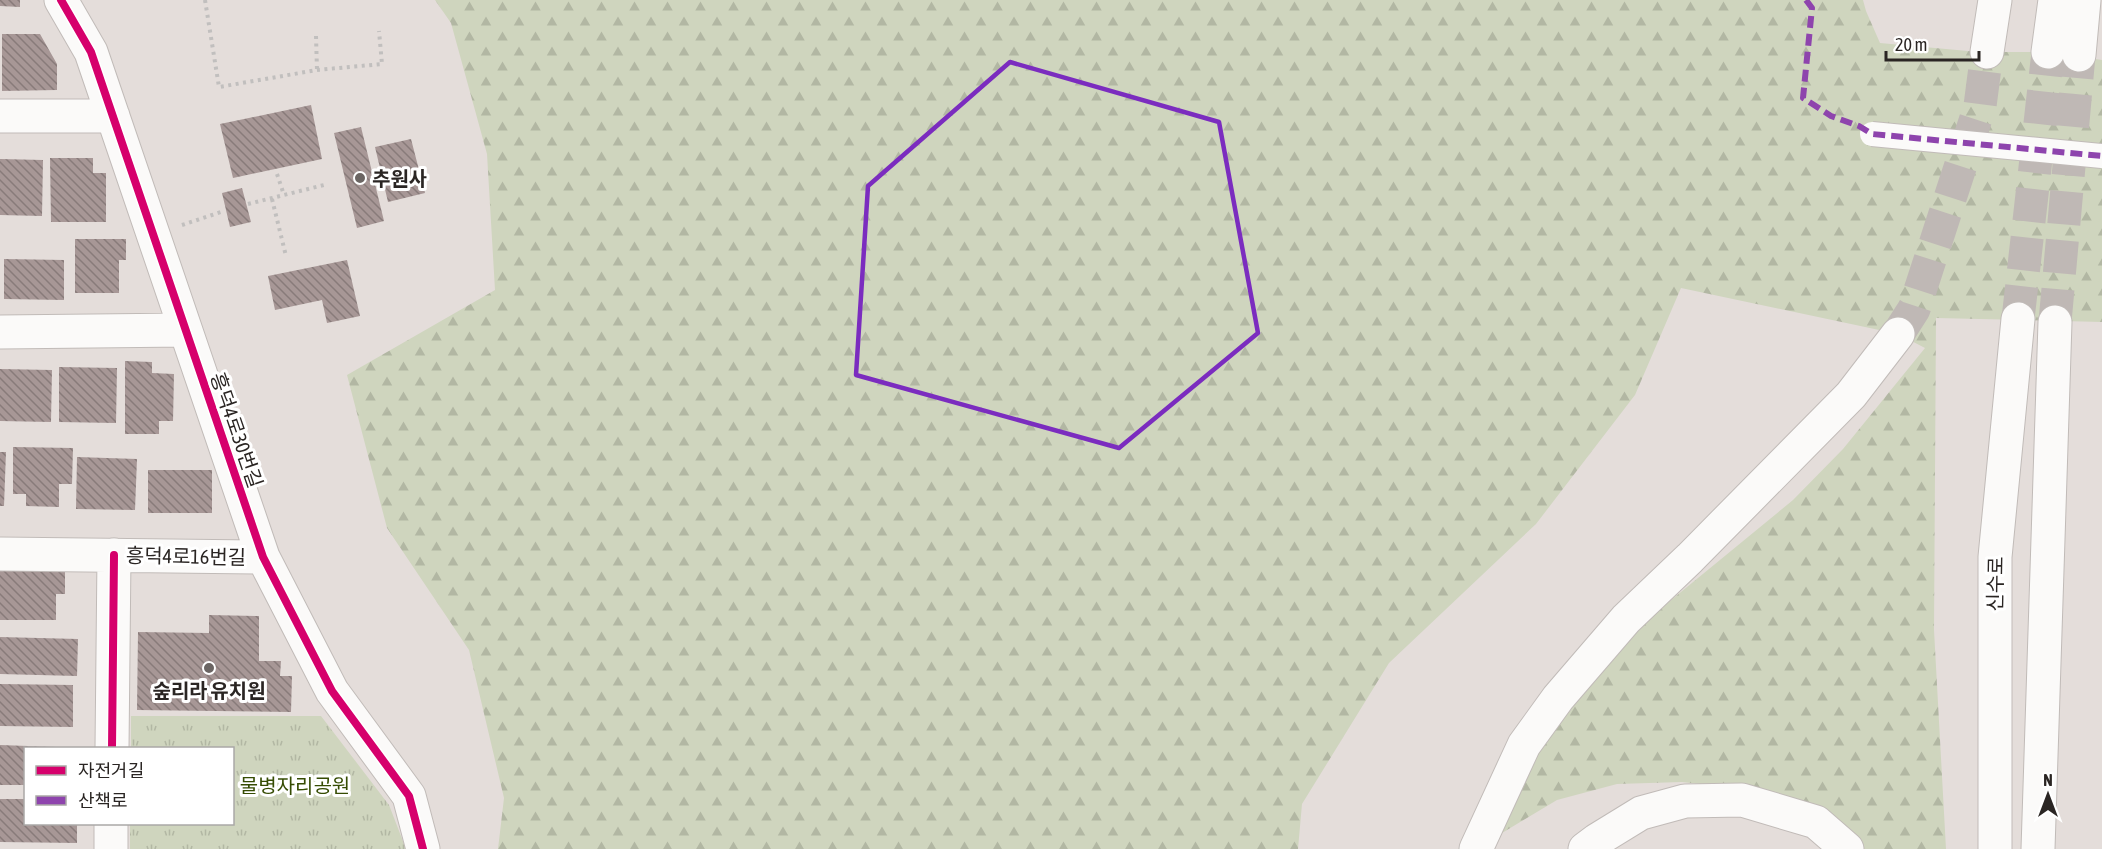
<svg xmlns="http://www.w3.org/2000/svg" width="2102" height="849" font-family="'Asap Condensed','Noto Sans KR',sans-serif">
  <defs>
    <pattern id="grass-tufts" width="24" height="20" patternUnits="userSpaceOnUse" patternTransform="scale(1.5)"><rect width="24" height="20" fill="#cfd5be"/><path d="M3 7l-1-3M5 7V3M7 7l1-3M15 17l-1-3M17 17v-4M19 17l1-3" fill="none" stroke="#b2b7a3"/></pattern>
    <pattern id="forest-firs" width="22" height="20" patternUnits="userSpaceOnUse" patternTransform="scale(1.5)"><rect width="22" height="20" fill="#cfd5be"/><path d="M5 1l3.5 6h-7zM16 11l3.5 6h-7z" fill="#b2b7a3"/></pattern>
    <pattern id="building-back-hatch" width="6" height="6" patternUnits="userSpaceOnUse" patternTransform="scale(1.5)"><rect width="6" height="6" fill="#a79796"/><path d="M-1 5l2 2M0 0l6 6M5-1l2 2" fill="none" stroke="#887b7a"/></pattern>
  </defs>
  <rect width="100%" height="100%" fill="#e4ddda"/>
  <!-- grass -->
  <path fill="url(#grass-tufts)" d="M131,716H321L389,805L406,849H130V824H232V748H131Z"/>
  <!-- forest -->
  <path fill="url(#forest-firs)" d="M435,0H1863L1866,11L1880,43L1979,52H2048L2102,60V322L1936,318L1934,630L1946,849H1862L1763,791L1682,782L1617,784L1557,800L1502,833L1481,836L1506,774L1648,619L1793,500L1843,449L1925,348L1898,334L1681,288L1635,395L1536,524L1389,663L1302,804L1298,849H498L504,798L469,650L387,528L347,375L495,290L487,154L451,23Z"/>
  <!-- building -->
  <path fill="url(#building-back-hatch)" d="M0,0H20V7L0,6Z
    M2,34H40L57,64V90L2,91Z
    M311,105L322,159L233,178L220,124Z
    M361,127L384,221L357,228L334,133Z
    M411,139L425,193L388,202L375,147Z
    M50,158H93V173H106V222H51Z
    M0,159L43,160L42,216L0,215Z
    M242,188L251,222L230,227L222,193Z
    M75,239H126V260H119V293H75Z
    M4,259L64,260V300L4,299Z
    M347,260L360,316L327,323L322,300L275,310L268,276Z
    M125,361L152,362V373L174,374L173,421H159V434H125Z
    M59,367L117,368L116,423L59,422Z
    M0,369L52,370L51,422L0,421Z
    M13,447L73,448L72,484H59V507L26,506V494H13Z
    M0,452H6L4,506H0Z
    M77,457L137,459L135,510L76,509Z
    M148,470H212V513H148Z
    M0,568H65V594H56V620H0Z
    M209,615L259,616V661H281L280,676H292L291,712L137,710L138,632L209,633Z
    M0,637L78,639L77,676L0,674Z
    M0,684L73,685V727L0,726Z
    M0,745L56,747V748H26V785H0Z
    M0,799H26V824H77V843L0,842Z"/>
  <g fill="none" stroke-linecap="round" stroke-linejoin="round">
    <!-- primary-tunnel -->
    <path stroke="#bfb8b5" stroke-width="33" stroke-dasharray="33 16" stroke-linecap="butt" d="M2018,319L2048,52
      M2055,322L2079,55
      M1898,334L1914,309L1980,106L1987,52"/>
    <defs>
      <path id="minor" d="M61,0L91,52L263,557L332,691L409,796L423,849
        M0,116H113
        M0,332L185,330
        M0,554L263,557
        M112,748L114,555
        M111,849V824"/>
      <path id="primary" d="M1987,52L1995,0
        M2048,52L2055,0
        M2079,55L2084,0
        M1476,849L1524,745L1558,698L1626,619L1690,558L1851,395L1898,334
        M1995,849V557L2018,319
        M2038,849L2055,322"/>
      <path id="motorway" d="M1585,849L1597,840L1641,813L1685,801L1742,800L1816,822L1847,849"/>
    </defs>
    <!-- minor casing -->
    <use href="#minor" stroke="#c1bbb8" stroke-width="35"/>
    <!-- primary casing -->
    <use href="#primary" stroke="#c1bbb8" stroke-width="35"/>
    <!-- motorway casing -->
    <use href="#motorway" stroke="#c1bbb8" stroke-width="35"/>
    <!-- path -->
    <path stroke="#c1bfbe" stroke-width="4" stroke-dasharray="3 4.5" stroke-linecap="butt" d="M205,0L219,87L317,70L382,64L379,31
      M316,36L317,70
      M277,174L284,195
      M272,199L286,256
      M248,204L328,184
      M182,225L224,211"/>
    <!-- minor -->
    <use href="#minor" stroke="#fbfaf9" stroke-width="33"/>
    <!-- primary -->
    <use href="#primary" stroke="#fbfaf9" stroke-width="33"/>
    <!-- motorway -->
    <use href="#motorway" stroke="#fbfaf9" stroke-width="33"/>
    <defs>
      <path id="pedestrian-bridge" d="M1872,134L2102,156"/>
    </defs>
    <!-- pedestrian-bridge casing -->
    <use href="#pedestrian-bridge" stroke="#c1bbb8" stroke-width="26" stroke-linecap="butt"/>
    <!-- pedestrian-bridge -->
    <use href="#pedestrian-bridge" stroke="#fbfaf9" stroke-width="24"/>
    <!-- quiet -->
    <path stroke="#8e44ad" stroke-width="6" stroke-dasharray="12 6" stroke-linecap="butt" d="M1806,0L1812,8L1803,98L1831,116L1859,126L1872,134L2102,156"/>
    <defs>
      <path id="cycleway" d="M61,0L91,52L263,557L332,691L409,796L423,849
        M112,748L114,555"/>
    </defs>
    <!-- cycleway casing -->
    <use href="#cycleway" stroke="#fff" stroke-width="11"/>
    <!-- cycleway -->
    <use href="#cycleway" stroke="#d6006c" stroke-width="8"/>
  </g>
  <!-- marked area -->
  <path fill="none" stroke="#7b2cbf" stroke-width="4.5" stroke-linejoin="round" d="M1010,62L1219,122L1258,333L1119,448L856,375L868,186Z"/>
  <!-- markers -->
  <g fill="#6b6563" stroke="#fff" stroke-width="2">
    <circle cx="360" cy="178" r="6"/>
    <circle cx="209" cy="668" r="6"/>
  </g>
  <g text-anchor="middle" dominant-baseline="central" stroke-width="6" stroke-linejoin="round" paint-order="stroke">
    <!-- poi labels -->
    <g font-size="20" font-weight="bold" fill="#2a2523" stroke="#fff" text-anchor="start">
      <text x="372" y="178">추원사</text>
      <text x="209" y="690" text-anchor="middle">숲리라 유치원</text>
    </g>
    <!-- street labels -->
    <g font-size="20" fill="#2a2523" stroke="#fff">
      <text transform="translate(237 430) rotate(71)">흥덕4로30번길</text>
      <text transform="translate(186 556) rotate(1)">흥덕4로16번길</text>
      <text transform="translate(1995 584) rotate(-89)">신수로</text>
    </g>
    <!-- park labels -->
    <g font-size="20" fill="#364c03" stroke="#fff">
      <text x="295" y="785">물병자리공원</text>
    </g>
  </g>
  <!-- legend -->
  <rect x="24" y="747" width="210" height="78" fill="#ffffff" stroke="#aaa8a7" stroke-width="1.5"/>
  <rect x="36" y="766" width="30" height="9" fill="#d6006c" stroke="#aaa8a7" stroke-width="1.5"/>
  <text x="78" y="777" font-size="18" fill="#2a2523">자전거길</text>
  <rect x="36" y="796" width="30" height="9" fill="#8e44ad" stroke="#aaa8a7" stroke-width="1.5"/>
  <text x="78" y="807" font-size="18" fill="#2a2523">산책로</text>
  <!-- north arrow -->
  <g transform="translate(2048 795)" stroke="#ffffff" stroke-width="4.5" paint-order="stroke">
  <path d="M0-4.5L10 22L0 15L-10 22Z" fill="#2a2523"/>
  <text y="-9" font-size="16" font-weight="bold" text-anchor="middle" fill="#2a2523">N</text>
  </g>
  <!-- scale -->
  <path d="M1886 51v9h93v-9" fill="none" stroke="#2a2523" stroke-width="3"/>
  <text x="1895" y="51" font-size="18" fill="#2a2523" stroke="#ffffff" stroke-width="4.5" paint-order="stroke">20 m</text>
</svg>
